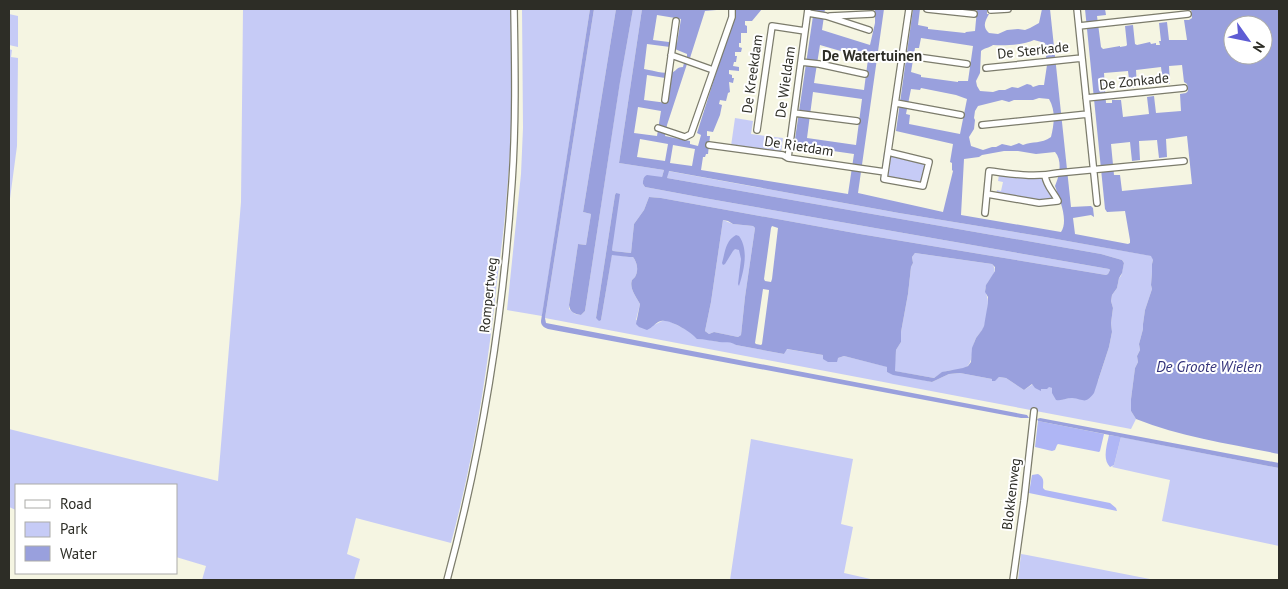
<svg xmlns="http://www.w3.org/2000/svg" width="1288" height="589" font-family="'PT Sans',sans-serif">
  <rect width="100%" height="100%" fill="#f5f5e2"/>
  <!-- green -->
  <path fill="#c6cbf6" d="M243,9H511C512,69 513,131 507,191C505,221 501,251 497,281C488,369 474,457 451,543L356,518L347,554L360,559L354,580H202L206,566L176,557V485H16V510L9,507V429L218,481L241,202Z
    M522,9H590L542,316L507,310L521,174L523,128Z
    M594,9H616L583,212L591,214L586,245L578,244L569,305V309L575,314L581,315L585,311L620,81L633,9H642L619,163L664,170L662,177L643,179V184L645,187L704,198L1109,269L1110,270L1108,274L1106,275L860,234L661,198L649,197L644,210L634,224L631,253L613,251L612,250L616,193L615,195L596,318L601,320L612,254L629,257H633C637,262 639,270 635,277C634,278 633,279 632,280C629,288 636,297 640,304L636,320L654,325L662,321H669L705,339L719,342H732L736,345L784,354L786,349L823,355V359L838,358L844,356L888,367L887,372L932,382L949,374L960,373L992,379V381H994L999,377L1006,378L1024,390L1033,384L1041,389L1049,386L1052,388L1056,399C1063,401 1068,397 1074,398L1098,381L1109,347L1112,332L1111,323L1113,308L1111,301L1112,295L1117,288L1119,278L1121,276L1124,263L1122,260L1101,254L667,178L668,171L899,213L1045,237L1152,256L1153,260L1152,264V272L1151,285L1152,289L1145,310L1143,324V329L1139,344L1140,350L1137,356L1138,362L1135,368L1131,399V411L1136,419L1131,429L545,318Z
    M9,14L18,16V47L9,45Z
    M9,49L12,50L11,57L18,58L17,146L9,206Z
    M735,118L753,121L751,134L783,138L781,153L731,146Z
    M884,152L931,164L926,189L880,181Z
    M999,175L1033,178H1043L1054,197C1051,198 1049,199 1046,200C1037,203 1007,195 996,194L997,190L1001,191L1003,182L998,181Z
    M723,220L733,224L753,226L755,228L745,297L741,335L738,337L714,332L709,334L705,331L711,302Z
    M915,253L992,264C999,272 990,277 987,284C983,291 988,296 988,302C988,310 986,322 983,329C981,332 978,335 976,338C972,345 973,359 969,364C964,372 952,369 944,372C941,373 938,375 934,378L894,371L896,350L901,342V332L908,294L911,267L913,263L912,257Z
    M1121,437L1279,468V546L1162,521L1170,480L1112,467L1114,465Z
    M751,439L853,459L841,524L853,527L844,573L875,580H730Z
    M1021,554L1027,555L1155,580H1018Z"/>
  <!-- forest -->
  <path fill="#afb6f5" d="M1038,421L1104,434L1100,451L1099,452L1058,444L1057,445L1055,450L1052,451L1035,447Z
    M1109,435L1121,437L1114,465L1110,467C1102,459 1107,445 1109,435Z
    M1038,474C1045,478 1043,482 1043,488L1045,490L1110,503L1116,508L1117,511L1029,493L1032,475Z"/>
  <!-- water -->
  <path fill="#99a0dd" fill-rule="evenodd" d="M590,9H594L545,318L546,323L1027,415L1029,418H1021L548,329C543,327 541,325 541,321Z
    M616,9H633L620,82L585,311L581,315C574,314 570,312 569,305L578,244L586,245L591,214L583,212Z
    M642,9H728L705,11L690,58L687,57V54L670,47L647,44L644,69C651,70 667,75 673,72C677,70 677,67 683,67L684,63L687,64L667,125L665,136L690,141V144L698,146L701,135L697,133L734,16V9H762L752,21H745V25L747,26V33H741V43H739V47L742,48L741,52H735V56H737L736,62H734L733,66L739,67V71L729,70V74L732,75V78H734L733,83L729,82L730,92L728,93L726,101L720,100L719,104L722,105L720,115L713,132L707,131V136H710L708,154H706L705,157H703L701,170L848,194L854,154L826,150L823,151C811,149 800,150 795,139L814,9H825L822,30L870,45L875,23V9H884L858,193L943,212L953,171L952,170V163L950,162L953,144L896,131L913,9H920L918,25L928,27V29L965,33L966,32L975,31L977,9H987V14H989C985,21 982,27 989,33L998,34L1007,30L1018,29L1025,30L1030,28L1039,23L1042,9H1050L1071,207L1091,206L1093,208L1094,217L1091,215L1073,218L1075,234L1128,244L1130,243V240L1125,211L1107,212L1105,209L1085,9H1105L1106,15L1097,16L1101,47L1103,49L1120,46V47L1126,46L1127,45L1125,26L1133,25L1135,44L1137,45L1150,42L1151,44L1156,43V45H1160L1159,41H1161L1159,23L1167,22L1169,40H1187L1184,20H1189L1192,18L1191,9H1279V454C1231,444 1181,437 1136,419L1131,411V399L1135,368L1138,362L1137,356L1140,350L1139,344L1143,329V324L1145,310L1152,289L1151,285L1152,272V264L1153,260L1151,256L1045,237L899,213L669,171L667,178L1101,254L1122,260L1124,263L1122,273L1119,278L1117,288L1112,295L1111,301L1113,308L1111,323L1112,332L1109,347L1094,393C1085,405 1084,399 1072,398C1066,398 1063,401 1056,400L1052,393V388L1049,387L1047,389H1041V391L1035,388L1032,384L1024,390L1006,378L999,377L995,381H992V379L960,373L949,374L932,382L893,375L887,372V367L844,356L838,358L837,362H828L823,359V355L787,349L784,354L736,345C730,341 725,343 719,342C711,341 705,339 697,339C691,332 670,319 661,321C656,322 652,328 647,330L639,327L636,324L640,304C636,297 629,288 632,280C633,279 634,278 635,277C639,270 637,262 633,257H629L612,255L601,320L599,321L596,318L615,195L616,193L620,194L612,250L613,251L631,253L634,224L644,210L649,197L661,198L860,234L1106,275L1108,274L1110,270L1109,269L704,198L645,187L643,184C643,180 643,177 647,175L662,177L664,170L619,163ZM657,15L681,19L677,43L653,40ZM1233,25H1263V55H1233ZM921,38L973,46L968,81H958V82L921,77V75L911,72L915,48H919ZM1034,40L1045,43L1046,48L1048,49L1046,57L1047,65L1044,85H1039L1033,87L1031,85L1027,84L1018,88L1012,87L1005,90H999L993,92L980,91L977,86L976,81L980,73L981,51C984,48 989,48 993,45C1004,46 1024,45 1034,40ZM820,45L868,59L864,90L814,83ZM1182,65L1184,82L1187,84L1188,91L1186,93L1180,94L1181,111L1156,113L1154,96L1147,97L1149,114L1123,117L1121,100H1112V103H1106L1104,73L1128,71L1130,88L1137,87L1136,70L1161,67L1163,84H1170L1169,66ZM647,75L671,79L667,103L644,100ZM921,88L956,95L967,99L960,134L909,124L910,115L906,114L911,89L920,90ZM813,92L862,99L856,145L807,138ZM1039,98L1049,99C1056,111 1054,124 1051,137C1041,144 1033,141 1023,145L1019,143L1011,146L1002,144L996,147H992L983,150L971,146L969,137L974,129L975,120L974,118L975,111L978,106L1002,100L1009,102L1014,100H1033ZM638,107L661,111L657,136L634,133ZM1187,136L1192,184L1122,191L1120,175H1114L1111,144L1130,142L1132,161L1140,160L1139,141L1157,140L1159,158L1167,157L1166,139ZM640,139L668,144L665,161L637,157ZM673,145L695,149L692,166L670,163ZM1004,151H1018L1036,154L1055,152C1063,161 1059,177 1055,186C1059,198 1069,220 1061,232L961,215L964,159L979,157L982,155ZM723,220L728,221L733,224L753,226L755,228L745,297L741,335L738,337L714,332L709,334L705,331L711,302ZM772,226L778,228L772,279L771,282L765,281L764,279L771,228ZM915,253L992,264L995,267V271L986,285L985,292L988,297V303L984,326L982,330L976,338L972,348L971,362L968,366L963,368L942,372L934,378L895,371L896,350L901,342V332L908,294L911,267L913,263L912,257ZM763,289L769,290V291L762,344L761,345L756,344L755,343Z
    M736,235L739,236C749,250 744,270 739,286L738,284L741,259L739,250L735,249L733,251L725,264L723,265L722,263C725,253 725,241 736,235Z
    M1040,418L1279,463V468L1038,421L1037,419Z"/>
  <g fill="none" stroke-linecap="round" stroke-linejoin="round">
    <defs>
      <path id="street" d="M927,9L974,14
        M1077,9L1097,203
        M991,10L1008,9
        M808,13L826,16L869,30
        M830,16L872,14
        M1079,26L1188,14
        M671,55L713,70
        M903,55L967,64
        M801,62L819,64L865,74
        M986,68L1082,58
        M1086,98L1184,88
        M665,100L676,21
        M896,103L961,115
        M794,113L857,121
        M982,125L1088,114
        M658,128L685,137L691,134L732,17V9
        M757,130L772,26L805,31
        M709,145L783,155L788,158L885,172
        M888,152L929,162L923,186L884,179L909,9
        M788,158L808,9
        M987,194L1039,203L1058,201C1053,191 1047,187 1045,176
        M985,213L989,171C1014,174 1033,178 1058,173L1184,161
        M447,580C482,450 503,317 512,182C516,125 515,66 514,9
        M1013,580L1024,501L1034,411"/>
    </defs>
    <!-- street casing -->
    <use href="#street" stroke="#7c7c6c" stroke-width="8"/>
    <!-- street -->
    <use href="#street" stroke="#fff" stroke-width="5.5"/>
  </g>
  <g text-anchor="middle" dominant-baseline="central" stroke-width="4" stroke-linejoin="round" paint-order="stroke">
    <!-- street labels -->
    <g font-size="14" fill="#2d2d26" stroke="#fff">
      <text transform="translate(1033 50) rotate(-6)">De Sterkade</text>
      <text transform="translate(752 74) rotate(-82)">De Kreekdam</text>
      <text transform="translate(1134 81) rotate(-6)">De Zonkade</text>
      <text transform="translate(785 82) rotate(-82)">De Wieldam</text>
      <text transform="translate(799 146) rotate(9)">De Rietdam</text>
      <text transform="translate(488 295) rotate(-84)">Rompertweg</text>
      <text transform="translate(1011 494) rotate(-83)">Blokkenweg</text>
    </g>
    <!-- neighbourhood labels -->
    <g font-size="15" font-weight="bold" fill="#2d2d26" stroke="#fff">
      <text x="872" y="55">De Watertuinen</text>
    </g>
    <!-- water labels -->
    <g font-size="15" font-style="italic" fill="#33327a" stroke="#fff">
      <text x="1209" y="366">De Groote Wielen</text>
    </g>
  </g>
  <!-- border -->
  <rect width="1288" height="589" fill="none" stroke="#2d2d26" stroke-width="20"/>
  <!-- legend -->
  <rect x="15" y="484" width="162" height="90" fill="#ffffff" stroke="#ababa8"/>
  <rect x="25" y="500" width="25" height="8" fill="#ffffff" stroke="#ababa8"/>
  <text x="60" y="509" font-size="15" fill="#2d2d26">Road</text>
  <rect x="25" y="522" width="25" height="15" fill="#c6cbf6" stroke="#ababa8"/>
  <text x="60" y="534" font-size="15" fill="#2d2d26">Park</text>
  <rect x="25" y="546" width="25" height="15" fill="#99a0dd" stroke="#ababa8"/>
  <text x="60" y="559" font-size="15" fill="#2d2d26">Water</text>
  <!-- north arrow -->
  <g transform="translate(1248 40) rotate(123)"><circle r="24" fill="#ffffff" stroke="#ababa8"/>
  <path d="M0-4L9 19L0 12L-9 19Z" fill="#5e5cd4"/>
  <text y="-8" font-size="14" font-weight="bold" text-anchor="middle" fill="#2d2d26">N</text>
  </g>
</svg>
